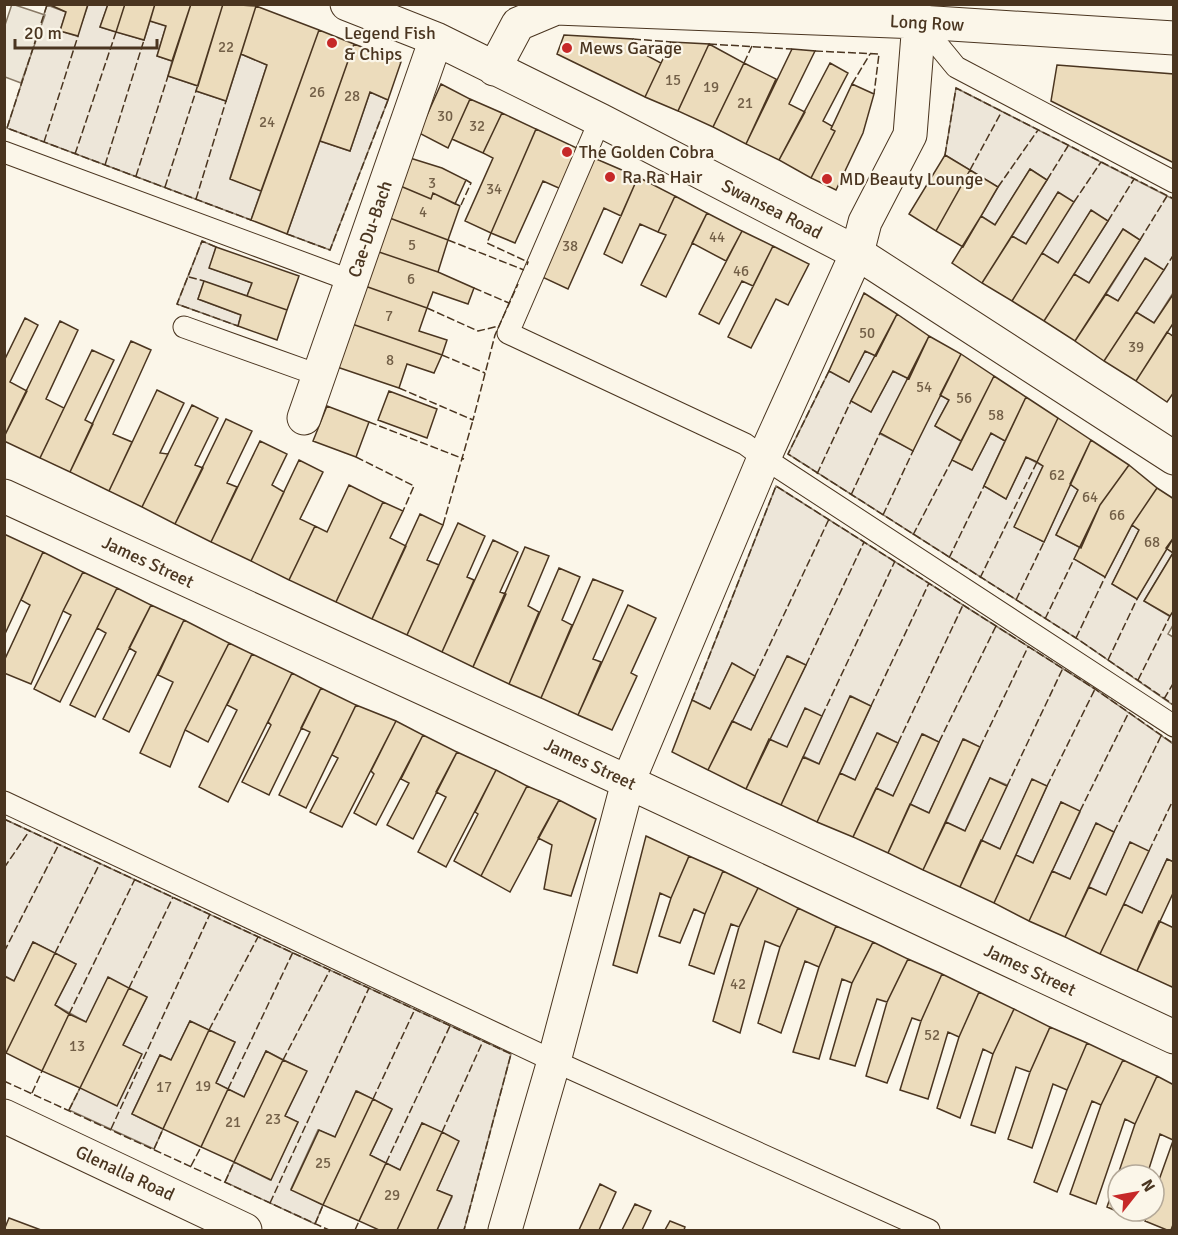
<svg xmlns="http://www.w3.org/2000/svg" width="1178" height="1235" font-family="Signika,sans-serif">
  <rect width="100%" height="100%" fill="#fbf6e9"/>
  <!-- green -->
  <path fill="#ede6d9" stroke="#887966" stroke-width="1.5" d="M47,5L66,12L60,31L77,36L88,5H108L100,27L144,40L150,21L166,26L157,56L172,61L168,76L198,86L196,91L226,101L241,54L267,65L230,178L261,191L251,220L7,128Z
    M956,88L1173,199V293L1154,323L1136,312L1163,270L1146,259L1118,301L1106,294L1140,240L1123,229L1089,283L1074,274L1108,221L1091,211L1058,263L1042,253L1058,193L1026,244L1012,236L1047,180L1030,169L995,225L981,216L998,187L945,155Z
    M370,92L388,100L330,250L287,234L320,141L350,151Z
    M202,241L216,247L210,268L252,283L247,296L204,282L198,299L241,315L238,326L177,304Z
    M865,351L876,356L851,401L871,412L893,371L909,379L880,434L913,450L940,395L949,400L935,426L961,441L952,460L972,470L991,433L1005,441L984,486L1006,499L1026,457L1043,466L1015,527L1044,542L1070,484L1078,490L1056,535L1081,548L1075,559L1105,577L1132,525L1139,530L1112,584L1137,599L1166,548L1173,553L1144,601L1169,616L1173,610V625L1168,634L1173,637V705L1076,638L788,454L829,371L849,382Z
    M776,486L1095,689L1173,744V862L1167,859L1142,913L1124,904L1130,843L1106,895L1089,887L1114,832L1096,824L1070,879L1052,871L1080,812L1061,802L1033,863L1016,855L1047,786L1032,780L1000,849L981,840L1007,785L990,778L965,831L946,822L980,747L964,739L929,813L910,804L939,742L923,734L893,796L876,788L898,743L878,733L855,780L840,773L871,706L851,696L819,764L769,739L806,665L788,656L751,730L732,721L755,677L732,663L710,709L692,700Z
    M4,819L511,1054L464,1230H437L452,1197L437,1190L458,1141L422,1123L400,1170L370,1155L392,1109L357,1091L335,1137L318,1130L291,1189L323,1205L315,1224L225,1182L234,1162L270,1180L298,1122L285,1116L306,1071L266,1051L244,1097L216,1083L235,1042L190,1021L171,1060L160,1055L132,1114L163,1129L154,1149L69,1110L80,1088L123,1045L147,997L129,988L86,1022L55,1005L76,964L33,942L14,981L5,976Z"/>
  <!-- parking -->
  <path fill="#ede7d9" stroke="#887966" stroke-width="1.5" d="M12,4L45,15L21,83L5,77V25Z"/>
  <!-- building -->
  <path fill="#ecdcbc" stroke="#4a3520" stroke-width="1.5" d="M48,4H88L78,36L60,31L66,12Z
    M108,4H125L116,32L100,27Z
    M125,4H155L144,40L116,32Z
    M155,4H191L172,61L157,56L166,26L150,21Z
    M191,4H223L198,86L168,76Z
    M223,4L256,6L226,101L196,91Z
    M256,6L319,30L261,191L230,179L267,65L241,54Z
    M319,30L354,44L287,234L251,220Z
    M564,35L633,39L631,47L661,63L645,97L557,54Z
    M671,42L709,44L678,111L645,97Z
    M354,44L401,62L388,100L370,92L350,151L320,141Z
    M709,44L744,63L713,127L678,111Z
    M792,49L815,51L789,104L805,112L779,160L746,144Z
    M744,63L776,79L746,144L713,127Z
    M830,63L848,73L823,121L832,126L831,129L835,131L811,178L779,160Z
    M1057,65L1174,74V163L1051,101Z
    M441,84L470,99L448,148L419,133Z
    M852,84L874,94L863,133L836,190L811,178L835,131L831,129Z
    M470,99L502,113L483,153L452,139Z
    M502,113L536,129L491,233L465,221L493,158L483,153Z
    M536,129L579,149L561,189L543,181L515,243L491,233Z
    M945,155L970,170L936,231L909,214Z
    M410,158L442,168L466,180L455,204L433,193L431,199L398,185Z
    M594,158L638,177L621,216L604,208L568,289L540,276Z
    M1030,169L1047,180L982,283L952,263L981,216L995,225Z
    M970,170L998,187L963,247L936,231Z
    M638,177L675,196L658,232L640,224L622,263L604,254Z
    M398,185L431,199L433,193L460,206L448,240L387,217Z
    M1058,192L1074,202L1012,301L982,283L1012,236L1026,244Z
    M675,196L707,213L666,297L641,285L666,235L658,232Z
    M1091,210L1108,221L1044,321L1012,301L1042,253L1058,263Z
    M707,213L742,231L726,261L692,243Z
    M387,217L448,240L438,272L376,251Z
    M1123,229L1140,240L1075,341L1044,321L1074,274L1089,283Z
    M742,231L773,246L753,286L742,281L719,324L699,314Z
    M773,246L809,264L788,305L776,299L751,348L728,337Z
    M216,247L299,276L287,310L247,296L252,283L209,268Z
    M376,251L438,272L474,288L468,304L433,292L427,308L365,286Z
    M1145,258L1164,270L1104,361L1075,341L1106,294L1118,301Z
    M204,281L287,310L277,340L238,326L241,315L198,299Z
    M365,286L427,308L419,331L447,340L442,355L352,324Z
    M864,293L897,314L876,356L865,351L849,382L829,371Z
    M1174,293V322L1136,381L1104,361L1136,312L1154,323Z
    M897,314L929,336L909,379L893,371L871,412L851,401Z
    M25,318L38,325L10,382L27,391L4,437V361Z
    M60,321L78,330L46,399L64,408L40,458L4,441V437Z
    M352,324L442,355L434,373L407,364L399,388L337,367Z
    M1167,332L1174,337V392L1167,402L1136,381Z
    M929,336L961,354L913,451L880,433Z
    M131,341L151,350L113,434L132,442L109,491L70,472Z
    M92,350L114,360L85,420L93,424L70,472L40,458Z
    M961,354L994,376L961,441L935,426L949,400L940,395Z
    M994,376L1026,397L1005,441L991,433L972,470L952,460Z
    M157,390L184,403L160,453L168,454L142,507L109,491Z
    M389,391L437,409L427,438L378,420Z
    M1026,397L1058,418L1037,462L1026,457L1006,499L984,486Z
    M192,405L218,418L195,465L203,468L175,524L142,507Z
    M327,406L369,422L356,457L313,441Z
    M1058,418L1091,440L1044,542L1014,527L1043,466L1037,462Z
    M226,419L252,431L227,483L237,487L211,542L175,524Z
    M1091,440L1129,465L1100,505L1081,548L1056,535L1078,490L1070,484Z
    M260,441L287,454L272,485L284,492L251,561L211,542Z
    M299,460L323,472L300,519L315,526L289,580L251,561Z
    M1129,465L1157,488L1132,525L1105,577L1074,559L1100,505Z
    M349,485L383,502L336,602L289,580L315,526L327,532Z
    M1157,488L1174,499V537L1137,599L1112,584L1139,530L1132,525Z
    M383,502L403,511L390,538L406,546L372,619L336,602Z
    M420,514L443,525L427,560L439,565L407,635L372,619Z
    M458,523L485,536L467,577L474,580L442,652L407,635Z
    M4,534L43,552L4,636Z
    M1174,537V610L1170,616L1144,601L1173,553L1166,548Z
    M493,540L518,552L500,592L506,594L473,667L442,652Z
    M525,547L549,556L528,606L539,612L509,684L473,667Z
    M43,552L83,572L63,611L31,684L4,673V661L30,605L21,600Z
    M559,568L580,577L562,620L572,625L541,698L509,684Z
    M83,572L117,588L60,702L34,689L71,615L63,611Z
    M593,579L623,591L593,659L601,662L578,715L541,698Z
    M117,588L151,605L95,717L70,705L106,633L97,628Z
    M151,605L184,620L129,732L103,719L136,652L129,648Z
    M628,605L656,618L631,673L637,676L612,730L578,715Z
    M184,620L229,643L185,730L170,767L140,753L173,682L158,675Z
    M229,643L252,654L208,742L185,730Z
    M252,654L292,673L228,802L199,787L237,710L227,705Z
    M787,656L806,665L746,789L708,770L732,721L751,730Z
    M732,663L755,676L708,770L672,752L692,700L710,709Z
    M292,673L321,688L269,795L242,782L271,725L268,722Z
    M321,688L356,705L306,808L279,795L310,732L301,728Z
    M850,696L871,706L817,822L781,805L803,757L819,764Z
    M356,705L396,721L342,827L310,812L338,758L332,755Z
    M805,708L822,716L781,805L746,789L769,739L787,747Z
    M396,721L423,735L376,825L354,813L374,774L371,771Z
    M877,733L898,743L853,837L817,822L840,773L855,780Z
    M922,734L939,742L888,853L853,837L876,788L893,796Z
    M423,735L457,752L413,839L387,825L409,783L401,779Z
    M963,739L980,747L923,870L888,853L910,804L929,813Z
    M457,752L496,770L446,867L418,852L446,797L436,792Z
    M496,770L527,786L481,876L454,861L478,814L475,812Z
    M990,778L1007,786L960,887L923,870L946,822L965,831Z
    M1032,779L1047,786L994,903L960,887L981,840L1000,849Z
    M527,786L559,800L510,892L481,876Z
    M559,800L596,819L571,896L544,889L552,845L538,838Z
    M1061,802L1080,811L1029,921L994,903L1016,855L1033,863Z
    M1096,823L1114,832L1065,937L1029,921L1052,871L1070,879Z
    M646,836L689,856L671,898L660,893L637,973L613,965Z
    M1130,842L1149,851L1100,954L1065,937L1089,887L1106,895Z
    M689,856L723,871L705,914L694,909L680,943L659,936L671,898Z
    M1167,859L1174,862V891L1137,971L1100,954L1124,904L1142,913Z
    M723,871L758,888L739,927L731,924L714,974L689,965L705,914Z
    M758,888L798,908L780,947L765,941L740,1033L713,1021L739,927Z
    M798,908L836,926L819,967L805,961L781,1033L758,1023L780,947Z
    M1159,921L1174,928V983L1172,987L1137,971Z
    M836,926L873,942L852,983L842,979L819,1059L793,1052L819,967Z
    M33,942L55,953L6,1053L4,1052V976L14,981Z
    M873,942L908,959L887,1002L877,999L855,1066L830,1059L852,983Z
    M55,953L76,964L55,1005L69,1014L42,1071L6,1053Z
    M908,959L942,974L921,1021L912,1018L887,1083L866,1076L887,1002Z
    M942,974L979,992L959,1037L948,1032L928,1099L900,1090L921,1021Z
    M108,977L129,988L80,1088L42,1071L69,1014L86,1022Z
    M129,988L147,997L123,1045L142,1054L117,1106L80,1088Z
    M979,992L1014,1009L993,1054L983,1049L960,1118L937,1108L959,1037Z
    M1014,1009L1050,1027L1030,1072L1016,1067L995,1133L971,1125L993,1054Z
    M190,1021L209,1030L163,1129L132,1114L160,1055L171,1060Z
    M1050,1027L1087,1043L1067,1090L1053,1084L1032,1148L1008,1139L1030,1072Z
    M209,1030L235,1042L216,1083L228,1089L201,1147L163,1129Z
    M1087,1043L1123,1060L1101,1105L1092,1101L1057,1192L1034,1182L1067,1090Z
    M266,1051L283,1060L234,1162L201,1147L228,1089L244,1097Z
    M283,1060L307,1071L285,1116L298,1122L271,1180L234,1162Z
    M1123,1060L1157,1076L1135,1124L1125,1119L1096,1204L1070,1194L1101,1105Z
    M1157,1076L1174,1085V1138L1173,1140L1160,1134L1147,1175H1118V1211H1135L1133,1218L1107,1207L1135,1124Z
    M356,1091L373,1099L323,1205L291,1190L319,1130L335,1137Z
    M373,1099L392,1109L370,1155L386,1163L359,1221L323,1205Z
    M422,1123L442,1132L397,1230H379L359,1221L386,1163L400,1170Z
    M442,1132L459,1141L437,1190L452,1196L437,1230H397Z
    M1174,1138V1222L1171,1230H1167L1145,1221L1148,1211H1154V1194Z
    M600,1184L616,1192L599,1230H579Z
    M635,1204L651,1211L642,1230H622Z
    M9,1218L41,1230H4Z
    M670,1221L685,1227L684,1230H665Z"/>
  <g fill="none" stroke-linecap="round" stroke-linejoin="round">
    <defs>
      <path id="lane" d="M920,4L919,22L956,67L1174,182
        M600,120L508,333L745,444L764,458L1174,726
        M4,152L352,281
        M184,327L318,375
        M4,802L554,1061L929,1230"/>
      <path id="street" d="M347,4L436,39L600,120L857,253L1174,458
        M494,69L518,24L556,8L919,22L1174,38
        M304,418L436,39
        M4,496L628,782L1174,1037
        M4,1116L245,1230
        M505,1230L554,1061L628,782L764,458L857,253L865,222L910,135L919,22"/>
    </defs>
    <!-- lane casing -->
    <use href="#lane" stroke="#4a3520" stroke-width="23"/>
    <!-- street casing -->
    <use href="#street" stroke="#4a3520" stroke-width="35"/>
    <!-- lane -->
    <use href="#lane" stroke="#fbf6e9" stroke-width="21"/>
    <!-- street -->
    <use href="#street" stroke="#fbf6e9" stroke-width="33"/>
    <!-- fence -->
    <path stroke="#4a3520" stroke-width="1.5" stroke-dasharray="8 3" stroke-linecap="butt" d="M47,5L7,128L251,220
      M633,39L671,42
      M709,44L792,49
      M815,51L879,54L874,94
      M744,63L752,46
      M852,84L870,54
      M44,142L78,36
      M75,154L116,32
      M945,155L956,88L1174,199
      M105,165L144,40
      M970,170L1002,111
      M136,176L168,76
      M1047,180L1068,146
      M165,187L196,91
      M998,187L1038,130
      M196,199L226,101
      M1074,202L1101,162
      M461,205L471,183L466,180
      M1108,221L1134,179
      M491,233L487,243L528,262L527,265
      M287,234L330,250L388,100
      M448,240L524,270
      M1140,240L1167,196
      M216,247L202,241L177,304L238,326
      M1164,270L1174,254
      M189,277L204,281
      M474,288L509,303
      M427,308L478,331L499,326
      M442,355L485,373
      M829,371L788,454L1076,638L1174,705
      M399,388L473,420L495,335L518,284
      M369,422L464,459
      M356,457L414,486L403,511
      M817,474L851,401
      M851,495L880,433
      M883,515L913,451
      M443,525L473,420
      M913,535L952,460
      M949,558L984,486
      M980,578L1037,462
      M1016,600L1044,542
      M1045,619L1074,559
      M1076,638L1105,577
      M1108,660L1137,599
      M806,665L864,542
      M755,676L829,519
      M1138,680L1170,616
      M1164,699L1174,682
      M692,700L776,486L1095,689L1174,744
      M871,706L929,583
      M822,716L895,561
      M939,742L996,626
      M898,743L963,605
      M980,747L1028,647
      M1007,786L1063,668
      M1047,786L1095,689
      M1080,811L1128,714
      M4,819L511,1054L464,1230
      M1114,832L1161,736
      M1149,851L1174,798
      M4,868L30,830
      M4,952L59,844
      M55,953L100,863
      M129,988L173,897
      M69,1014L135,879
      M209,1030L258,937
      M283,1060L330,970
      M4,1081L329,1230
      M228,1089L293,952
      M32,1093L42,1071
      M373,1099L415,1009
      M69,1110L80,1088
      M111,1129L210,914
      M442,1132L483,1041
      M154,1149L163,1129
      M386,1163L450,1026
      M191,1166L201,1147
      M225,1182L234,1162
      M270,1203L369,988
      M315,1224L323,1205
      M355,1230L359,1221"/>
  </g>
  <!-- markers -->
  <g fill="#c62828" stroke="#fbf6e9" stroke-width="2">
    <circle cx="332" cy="43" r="6"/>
    <circle cx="567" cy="48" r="6"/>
    <circle cx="567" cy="152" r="6"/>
    <circle cx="610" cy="177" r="6"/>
    <circle cx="827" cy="179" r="6"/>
  </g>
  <g text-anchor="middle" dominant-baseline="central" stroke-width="4.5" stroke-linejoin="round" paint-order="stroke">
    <!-- number labels -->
    <g font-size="15" fill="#725f47">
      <text x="226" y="47">22</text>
      <text x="673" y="80">15</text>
      <text x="711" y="87">19</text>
      <text x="317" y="92">26</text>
      <text x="352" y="96">28</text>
      <text x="745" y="103">21</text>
      <text x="445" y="116">30</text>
      <text x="267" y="122">24</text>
      <text x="477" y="126">32</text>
      <text x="432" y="183">3</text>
      <text x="494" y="189">34</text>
      <text x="423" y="212">4</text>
      <text x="717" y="237">44</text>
      <text x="412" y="245">5</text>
      <text x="570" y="246">38</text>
      <text x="741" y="271">46</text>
      <text x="411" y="279">6</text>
      <text x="389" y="316">7</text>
      <text x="867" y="333">50</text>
      <text x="1136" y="347">39</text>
      <text x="390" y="360">8</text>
      <text x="924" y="387">54</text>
      <text x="964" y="398">56</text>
      <text x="996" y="415">58</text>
      <text x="1057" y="475">62</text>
      <text x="1090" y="497">64</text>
      <text x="1117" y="515">66</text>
      <text x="1152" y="542">68</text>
      <text x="738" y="984">42</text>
      <text x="932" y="1035">52</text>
      <text x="77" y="1046">13</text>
      <text x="203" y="1086">19</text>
      <text x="164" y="1087">17</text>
      <text x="273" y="1119">23</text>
      <text x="233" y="1122">21</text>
      <text x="323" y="1163">25</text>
      <text x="392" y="1195">29</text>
    </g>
    <!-- street labels -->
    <g font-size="18" fill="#4a3520" stroke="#fbf6e9">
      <text transform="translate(927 23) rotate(3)">Long Row</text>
      <text transform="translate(772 209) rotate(27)">Swansea Road</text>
      <text transform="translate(370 229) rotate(-71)">Cae-Du-Bach</text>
      <text transform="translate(148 562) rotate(25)">James Street</text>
      <text transform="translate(590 764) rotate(25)">James Street</text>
      <text transform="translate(1030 970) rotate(25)">James Street</text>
      <text transform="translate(125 1173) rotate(25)">Glenalla Road</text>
    </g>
    <!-- poi labels -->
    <g font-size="18" fill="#4a3520" stroke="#fbf6e9" text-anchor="start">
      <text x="344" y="33">Legend Fish<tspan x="344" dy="21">&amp; Chips</tspan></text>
      <text x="579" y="48">Mews Garage</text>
      <text x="579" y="152">The Golden Cobra</text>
      <text x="622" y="177">Ra Ra Hair</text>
      <text x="839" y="179">MD Beauty Lounge</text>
    </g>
  </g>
  <!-- border -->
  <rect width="1178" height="1235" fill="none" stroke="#4a3520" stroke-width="12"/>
  <!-- north arrow -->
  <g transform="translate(1136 1193) rotate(59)"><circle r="28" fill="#fbf6e9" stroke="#b4a999" stroke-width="1.5"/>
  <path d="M0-4.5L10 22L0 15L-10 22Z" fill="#c62828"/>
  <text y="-9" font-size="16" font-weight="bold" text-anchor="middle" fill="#4a3520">N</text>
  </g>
  <!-- scale -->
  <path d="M15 39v9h142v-9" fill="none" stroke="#4a3520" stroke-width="3"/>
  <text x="24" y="39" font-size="18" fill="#4a3520" stroke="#fbf6e9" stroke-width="4.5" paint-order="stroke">20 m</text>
</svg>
